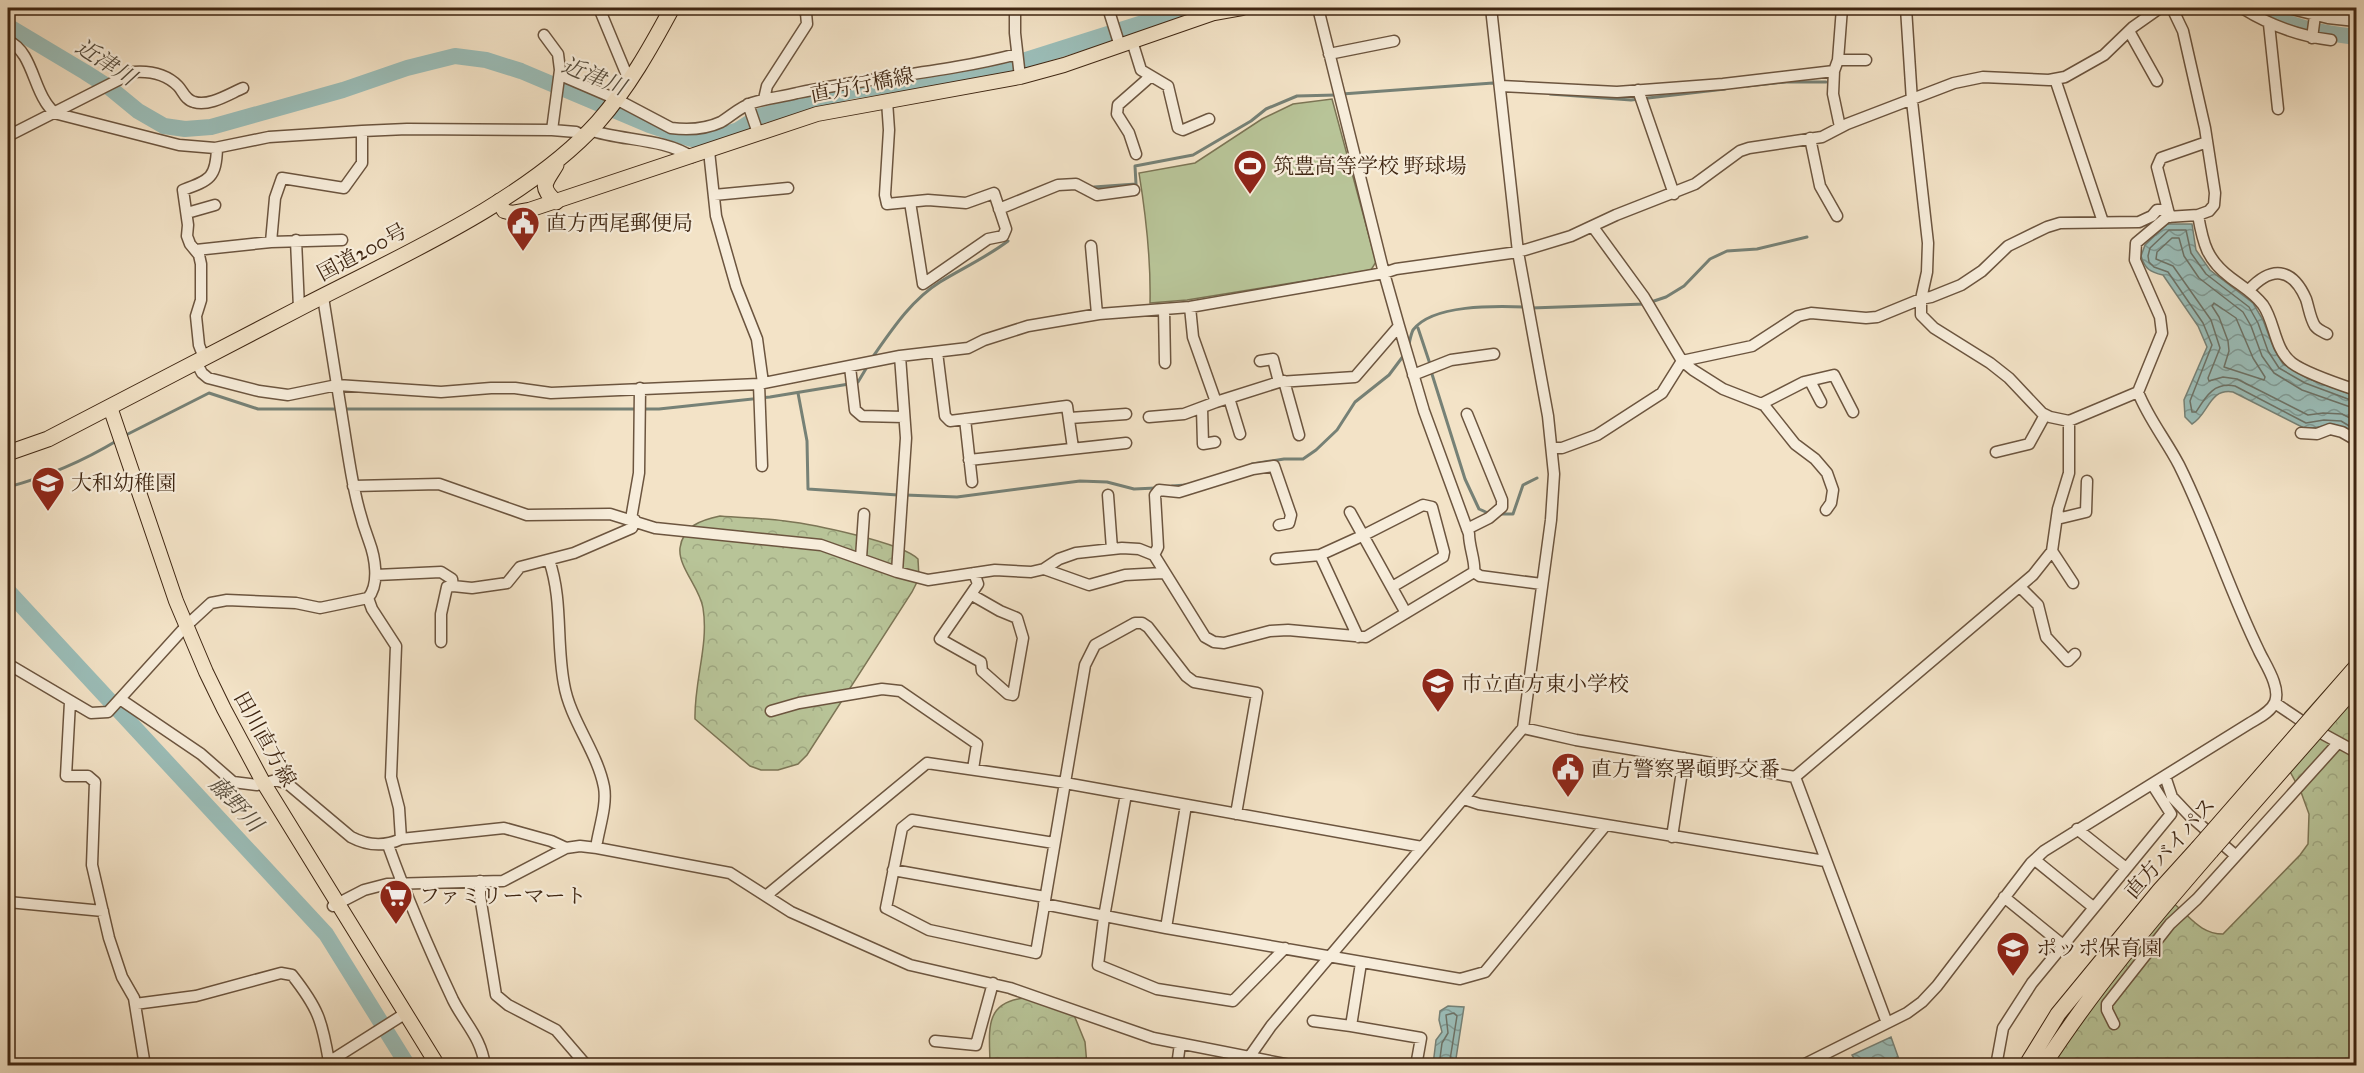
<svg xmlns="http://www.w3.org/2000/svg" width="2364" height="1073" font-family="'IM FELL Great Primer','Noto Serif JP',serif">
  <defs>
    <pattern id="forest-crowns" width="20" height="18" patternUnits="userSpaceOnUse" patternTransform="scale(1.5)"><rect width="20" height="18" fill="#b8c498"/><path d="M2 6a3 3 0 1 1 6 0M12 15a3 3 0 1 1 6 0" fill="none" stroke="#9fa882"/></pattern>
    <pattern id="water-waves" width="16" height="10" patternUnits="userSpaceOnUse" patternTransform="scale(1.5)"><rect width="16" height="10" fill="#9bbeb9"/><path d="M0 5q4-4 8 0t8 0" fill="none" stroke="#809a95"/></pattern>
  </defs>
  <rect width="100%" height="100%" fill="#f3e3c7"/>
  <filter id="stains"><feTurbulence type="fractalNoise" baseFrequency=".00333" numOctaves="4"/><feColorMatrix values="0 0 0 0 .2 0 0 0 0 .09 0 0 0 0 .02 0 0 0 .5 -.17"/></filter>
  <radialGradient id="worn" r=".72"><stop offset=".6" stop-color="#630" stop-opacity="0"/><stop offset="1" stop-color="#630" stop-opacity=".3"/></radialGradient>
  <!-- forest -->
  <path fill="url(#forest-crowns)" stroke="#7c7555" stroke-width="1.5" d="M720,516C741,518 763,518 785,521C811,524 901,542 918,559L919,578L912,592L807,755L798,764L778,770H761L750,766L695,719C694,681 709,645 703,608C700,588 678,567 680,548C683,526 701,520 720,516Z
    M2356,656V1065L2032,1066L2113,939L2173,903C2190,916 2200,934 2223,934L2300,855L2308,844L2309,814L2301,792L2287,766L2292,738L2305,713Z
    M1025,998L1074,1015L1085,1042L1087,1065L990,1066C990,1033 982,1002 1025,998Z"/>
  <!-- pitch -->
  <path fill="#b8c498" stroke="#7c7555" stroke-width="1.5" d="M1332,99L1376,262L1371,270L1187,300L1150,303C1151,259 1146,216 1139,173L1195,163L1262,119L1293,104Z"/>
  <!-- water -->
  <path fill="url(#water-waves)" stroke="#768176" stroke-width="1.5" d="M2167,224H2192L2196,250L2210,270L2253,303L2263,320L2274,349L2283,364L2307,378L2356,396V437L2324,426L2306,429L2233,392C2209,388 2209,414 2192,424L2185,417L2184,400L2207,347L2198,326L2163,275C2150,272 2145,269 2141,256L2145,245Z
    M1448,1006L1464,1007L1455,1065H1433L1436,1040L1442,1032L1439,1020L1440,1011Z
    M1891,1037L1901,1065H1858L1852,1055Z"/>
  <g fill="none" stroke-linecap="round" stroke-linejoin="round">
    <!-- shore -->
    <path stroke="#6d7266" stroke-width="1.5" d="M2214,303L2236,318L2253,358L2265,377L2264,380L2224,367L2229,351L2228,341L2219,317L2212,306Z
      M2356,402L2305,383L2279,368L2268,351L2258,323L2249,307L2206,274L2191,253L2186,230H2169L2150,248L2148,256L2149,262L2154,267L2168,272L2203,323L2212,345L2190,401L2192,412H2196C2206,396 2214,382 2235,386L2306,423L2324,420L2341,421L2356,430
      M2356,409L2302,390L2274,373L2262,356L2251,326L2243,312L2199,278L2184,256L2179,238H2172L2157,252L2156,259L2173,266L2211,320L2220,348L2208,378L2209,381L2223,377L2237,379L2308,415L2323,413L2342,414L2356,421
      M1439,1066L1442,1043L1448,1033L1446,1015L1454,1013L1457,1016L1449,1066"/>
    <!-- stream -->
    <path stroke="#768176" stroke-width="3" d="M1747,86L1786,82H1826
      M1342,94L1493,83L1496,85
      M1550,94L1631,100L1725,89
      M1094,187L1136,184L1135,166L1193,155L1251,121L1266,109L1297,96L1336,95
      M1651,302L1666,297L1684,286L1710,259L1727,251L1757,249L1807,237
      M1531,308L1645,304
      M1418,328L1430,364
      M1409,344C1410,340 1411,334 1413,330C1432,304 1496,306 1525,307
      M872,358C891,331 911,300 940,282C963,268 987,257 1008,241
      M1431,371L1465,479L1479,509L1490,514
      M856,383L858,382L867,367
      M798,393L807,441L808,489L898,495
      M345,409H659L770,397L849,384
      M124,436L209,393L258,409H338
      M1252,464L1284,459H1303L1316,450L1337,430L1355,402L1389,375L1404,355
      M1172,486L1186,485
      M8,487C46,477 85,460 118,440
      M905,495L957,497L1080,481L1107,482L1134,489L1156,488
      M1499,514H1513L1523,485L1537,478"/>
    <!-- river -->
    <path stroke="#9bbeb9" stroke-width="16" d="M2257,8C2287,27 2322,33 2356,37
      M8,26L85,72L110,88L138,111L164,126L185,129L211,127L343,90L407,68L455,56L486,60L521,71L649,125L691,139H710L738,130L760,116L851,91L957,75L1023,61L1143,23L1182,8
      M8,591L326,934L408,1066"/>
    <defs>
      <path id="minor" d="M599,8L626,73L632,76
        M1015,8V33L1020,77
        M1108,8L1120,46
        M1318,8L1384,273L1399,326L1424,411L1469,534C1469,547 1476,563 1474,572
        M1906,8L1912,101L1928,243L1927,272L1921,299V315L1934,328L1990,363L2009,378L2042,413L2050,417L2069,421L2138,392L2162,333L2160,317L2135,260L2136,243L2167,217L2198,215L2209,211L2214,205L2215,193L2205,128L2183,31L2172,8
        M2242,8C2271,26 2298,36 2331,40
        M2288,8L2328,18L2356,21
        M2269,24L2278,109
        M2129,31L2157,81
        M544,35L558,54L560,70L567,78L616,99L671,128C687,130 706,129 721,122C731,116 740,107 752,103C767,98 782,97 797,93C870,77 945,73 1017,54
        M2312,38L2316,8
        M8,41C30,50 33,83 45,101C47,105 51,109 54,113L179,145L215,148L269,137L362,131L407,129L552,130L576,132L583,136
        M1132,41L1141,70L1168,86L1178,128L1183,130L1209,119
        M1329,54L1394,41
        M1838,60H1866
        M1834,71L1833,94L1840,127
        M2055,79L2103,222
        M1501,86L1617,92L1723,84L1834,71L1838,60L1842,8
        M1638,90L1674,194
        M764,99L767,86L807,24L806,13L801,8
        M887,101L889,130L885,195L887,204L928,200L966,203L994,193L1006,229L1003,236L988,239L923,284L910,202
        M748,104L758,133
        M552,130L560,70
        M590,130C621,141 664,138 692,157
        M8,136L134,72C149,71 166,74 178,86C183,91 185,100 194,102C209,107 229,94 243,88
        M1810,138L1820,186L1837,216
        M709,151L716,216L736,286L757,339L763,383
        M1136,154L1129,133L1117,114L1118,105L1151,76
        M714,195L788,188
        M999,209L1058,185L1076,184L1097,195L1134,190
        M2168,210L2157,167L2161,158L2207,142
        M187,213L215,205
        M2198,215C2203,244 2207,260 2231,278C2243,287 2254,293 2263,305C2275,322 2274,349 2292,363C2304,372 2341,385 2356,390
        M1593,227L1644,297L1682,361L1693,370L1723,389L1764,405L1795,444L1815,459L1827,473L1833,490L1831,503L1826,510
        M296,240L299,308
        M342,240L271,242L275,198L282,178L344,188L362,163V131
        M1091,246L1097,314
        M196,250L271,242
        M2249,290C2271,266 2292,267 2306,299C2309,308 2310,318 2315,326C2318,330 2322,331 2327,334
        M1190,307L1193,337L1216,402L1279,382L1355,377L1399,326
        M1164,309L1165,363
        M937,352L945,416L950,421L1067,406L1073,448
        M204,358L199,345L196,316L201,300V264L199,255L190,244L187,236L188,225L183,190C210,180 216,178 217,148
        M1260,361L1273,359L1279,382
        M196,362L202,373L208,378L259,391L288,395L337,385L441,392L491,388H515L551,393L759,384L900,356L968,348L984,340L1028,326L1099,314L1190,307L1384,273L1396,269L1518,252L1571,236L1616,215L1695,184L1740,151L1749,148L1822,137L1847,124L1954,83L1983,77L2049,80L2065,77L2104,55L2133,27L2160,8
        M850,367L855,410L862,416L904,417
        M1413,375L1451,360L1494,354
        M1284,381L1299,435
        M1810,381L1821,402
        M759,384L762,466
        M1229,398L1240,434
        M1761,404L1804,382L1834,375L1853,412
        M1202,408L1203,444L1215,442
        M1467,414L1502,500V507L1489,518L1467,529
        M1149,417L1184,414L1216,402
        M1070,418L1126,414
        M965,419L972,482
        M2301,433L2317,434L2330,429L2342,432L2356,440
        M1552,448H1562L1597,435L1662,393L1682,361L1752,346L1798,316L1811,313L1866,318L1877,317L1921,299L1931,297L1961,285L1982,271L2008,246L2047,227L2060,223L2139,222L2152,216L2157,210H2168L2170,217
        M1996,452L2029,444L2045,415
        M969,460L1126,443
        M353,486L439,484L527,515L610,514L655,528L821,545L897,572L928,580L995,570L1031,572L1044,569L1059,559L1076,553L1122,548L1139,549L1154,555L1205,637L1214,642L1224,643L1270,631L1288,630L1366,637L1474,572
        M1108,495L1112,549
        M1350,512L1406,613
        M631,519L639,473L640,388
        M2057,519L2086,512L2087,481
        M2052,551L2073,583
        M1154,555L1158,547L1155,495L1159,490L1179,492L1253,469L1274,466L1291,515L1289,523L1279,525
        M861,558L864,514
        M1276,559L1320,555
        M549,560C563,600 556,642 564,684C570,720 597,751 604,787C607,804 600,825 597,842
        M1044,569L1089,585L1125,575L1163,573
        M897,572L906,438L900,356
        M1474,572L1480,576L1542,584
        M376,575L441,572L452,579L453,586L472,588L507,583L520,567L574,553L632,528L635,520
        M2020,587L2038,605L2046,637L2068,661L2075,654
        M972,595L1000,611L1017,618L1023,638L1013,695L1008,694L982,671L981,662L940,639L978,584L974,573
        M368,598L372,609L396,646L391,777L399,808L401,839
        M1358,637L1320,555L1364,535L1423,505L1432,507L1444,552L1443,557L1392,587
        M441,642V614L447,587L453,586
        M8,664L91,713L108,712L186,626L211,603L227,600L296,603L320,608L368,598C380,584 375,557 369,541C355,504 350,467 344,429C337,385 330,341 323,297
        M120,699L201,754L233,782L257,785L276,780L288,784L351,837C368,846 384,847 401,839L504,828L551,841L566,848
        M70,702L66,776H88L95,782L92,865L109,938L122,977L134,998L145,1066
        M2275,703L2312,728L2356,752
        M771,711L799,703L882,689L900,691L977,744L973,769
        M1523,728L1576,740L1795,777L2033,575L2052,551L2058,509L2069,473V421
        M2165,776L2172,797L2189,815L2235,855
        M1795,777L1887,1023
        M1126,794L1104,917L1098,965L1157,989L1233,1001L1285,948
        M1464,799L1479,804L1825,861
        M2077,829L2126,868
        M1672,837L1684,758
        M1054,843L912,820L902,828L886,908L929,930L1036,953L1085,665L1095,645L1135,623H1142L1148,627L1186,676L1194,682L1257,693L1236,814
        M388,845C407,898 429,949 453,1000C465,1024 481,1037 485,1066
        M2035,860L2093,907
        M893,870L1045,897
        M480,881V896L496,995L508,1005L556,1030L587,1066
        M767,895L927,763L1065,783L1422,847
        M2004,897L2063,945
        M8,902L103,911
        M1044,904L1166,928L1460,979L1485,972L1605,826
        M333,906L364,890L387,884L503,881L566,848L580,846L597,848L730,873L791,912L910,965L1010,988L1153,1038L1295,1066
        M1166,928L1186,805
        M1361,963L1351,1026L1421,1038L1416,1066
        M135,1004L196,996L281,973L292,975C318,1008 322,1020 329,1062
        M1313,1021L1351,1026
        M2114,1024L2107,1010V1004L2170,924L2197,899L2338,743
        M935,1041L976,1045L993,983
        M1250,1056L1271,1026L1523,728L1551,520L1554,474L1548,416L1518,252L1491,8
        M324,1065L406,1013
        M1177,1066L1180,1044
        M1801,1066L1907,1013L1922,1002L1937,986L2031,863L2044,851L2250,723C2258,718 2271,712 2275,702C2281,687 2265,664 2259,651C2229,590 2209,525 2179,465C2166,440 2148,418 2138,392
        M1996,1066L2003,1028L2032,983L2171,814L2152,784"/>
      <path id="major" d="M499,201L504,211L512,213L529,210L817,114L1020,77L1064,65L1214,13L1242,8
        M110,407L176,601L206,672L224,709L263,782L438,1066"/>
      <path id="highway" d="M556,202C538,186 546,182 556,165
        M8,453L48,439C131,396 215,352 298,309C394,259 526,202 598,122C628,88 651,47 672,8
        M2026,1066L2058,1014L2160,890L2198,848
        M2043,1066C2093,989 2151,920 2211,851"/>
    </defs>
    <!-- minor casing -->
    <use href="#minor" stroke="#6c553f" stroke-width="13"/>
    <!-- major casing -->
    <use href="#major" stroke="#3f2612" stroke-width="16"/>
    <!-- highway casing -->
    <use href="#highway" stroke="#3f2612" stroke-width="17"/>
    <!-- minor -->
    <use href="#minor" stroke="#f7eddb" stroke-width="10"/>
    <!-- major -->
    <use href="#major" stroke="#f3e3c7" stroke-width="14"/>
    <!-- highway -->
    <use href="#highway" stroke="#f3e3c7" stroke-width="15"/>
    <defs>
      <path id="highway-bridge" d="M2198,848L2356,667
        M2211,851L2356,686"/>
    </defs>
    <!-- highway-bridge casing -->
    <use href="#highway-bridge" stroke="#3f2612" stroke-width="17" stroke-linecap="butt"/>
    <!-- highway-bridge -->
    <use href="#highway-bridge" stroke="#f3e3c7" stroke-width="15"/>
  </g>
  <!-- icons -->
  <defs>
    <symbol id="stadium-pin" viewBox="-11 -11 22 30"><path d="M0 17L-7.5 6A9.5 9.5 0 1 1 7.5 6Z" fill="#8f2418" stroke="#f7eddb"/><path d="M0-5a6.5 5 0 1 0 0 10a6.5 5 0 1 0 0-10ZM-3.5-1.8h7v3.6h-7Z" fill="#fff"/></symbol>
    <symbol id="civic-pin" viewBox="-11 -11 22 30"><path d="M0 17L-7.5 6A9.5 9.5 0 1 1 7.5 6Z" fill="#8f2418" stroke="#f7eddb"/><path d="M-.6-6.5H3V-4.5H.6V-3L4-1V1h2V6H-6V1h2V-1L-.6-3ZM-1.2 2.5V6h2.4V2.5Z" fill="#fff"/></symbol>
    <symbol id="school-pin" viewBox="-11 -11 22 30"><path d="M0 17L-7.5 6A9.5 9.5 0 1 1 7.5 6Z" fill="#8f2418" stroke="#f7eddb"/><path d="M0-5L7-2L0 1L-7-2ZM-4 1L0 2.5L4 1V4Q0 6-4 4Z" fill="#fff"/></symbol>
    <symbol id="supermarket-pin" viewBox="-11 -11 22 30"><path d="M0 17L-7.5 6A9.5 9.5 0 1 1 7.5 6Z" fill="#8f2418" stroke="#f7eddb"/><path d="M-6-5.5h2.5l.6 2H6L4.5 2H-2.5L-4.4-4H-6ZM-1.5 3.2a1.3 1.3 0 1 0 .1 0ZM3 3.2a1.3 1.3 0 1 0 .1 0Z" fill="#fff"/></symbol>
  </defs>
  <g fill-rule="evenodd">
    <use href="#stadium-pin" x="1231" y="147" width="38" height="52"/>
    <use href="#civic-pin" x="504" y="204" width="38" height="52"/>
    <use href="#school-pin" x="29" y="464" width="38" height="52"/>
    <use href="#school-pin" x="1419" y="665" width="38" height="52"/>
    <use href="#civic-pin" x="1549" y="750" width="38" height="52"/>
    <use href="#supermarket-pin" x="377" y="877" width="38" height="52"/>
    <use href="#school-pin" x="1994" y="929" width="38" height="52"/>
  </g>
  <g text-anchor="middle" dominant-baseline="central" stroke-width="4.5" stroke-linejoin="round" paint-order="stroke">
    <!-- street labels -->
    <g font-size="21" fill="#3f2612" stroke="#f7eddb">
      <text transform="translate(862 85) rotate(-11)">直方行橋線</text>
      <text transform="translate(362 252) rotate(-28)">国道200号</text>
      <text transform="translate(265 739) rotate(61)">田川直方線</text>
      <text transform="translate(2170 848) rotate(-49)">直方バイパス</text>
    </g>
    <!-- poi labels -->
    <g font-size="21" fill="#3f2612" stroke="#f7eddb" text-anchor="start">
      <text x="1273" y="166">筑豊高等学校 野球場</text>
      <text x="546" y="223">直方西尾郵便局</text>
      <text x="71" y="483">大和幼稚園</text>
      <text x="1461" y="684">市立直方東小学校</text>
      <text x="1591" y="769">直方警察署頓野交番</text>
      <text x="419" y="896">ファミリーマート</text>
      <text x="2036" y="948">ポッポ保育園</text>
    </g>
    <!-- water labels -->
    <g font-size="22" font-style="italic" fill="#564c3c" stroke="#f7eddb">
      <text transform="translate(106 62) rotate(33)">近津川</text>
      <text transform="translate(594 76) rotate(22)">近津川</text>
      <text transform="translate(236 804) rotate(47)">藤野川</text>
    </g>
  </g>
  <!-- margin -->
  <rect width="2364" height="1073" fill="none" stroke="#f3e3c7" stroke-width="30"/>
  <rect x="9" y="9" width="2346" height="1055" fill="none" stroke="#3f2612" stroke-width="3"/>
  <rect x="15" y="15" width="2334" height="1043" fill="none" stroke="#3f2612" stroke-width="1.5"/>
  <rect width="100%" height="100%" filter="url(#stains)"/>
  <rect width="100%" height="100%" fill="url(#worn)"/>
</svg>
